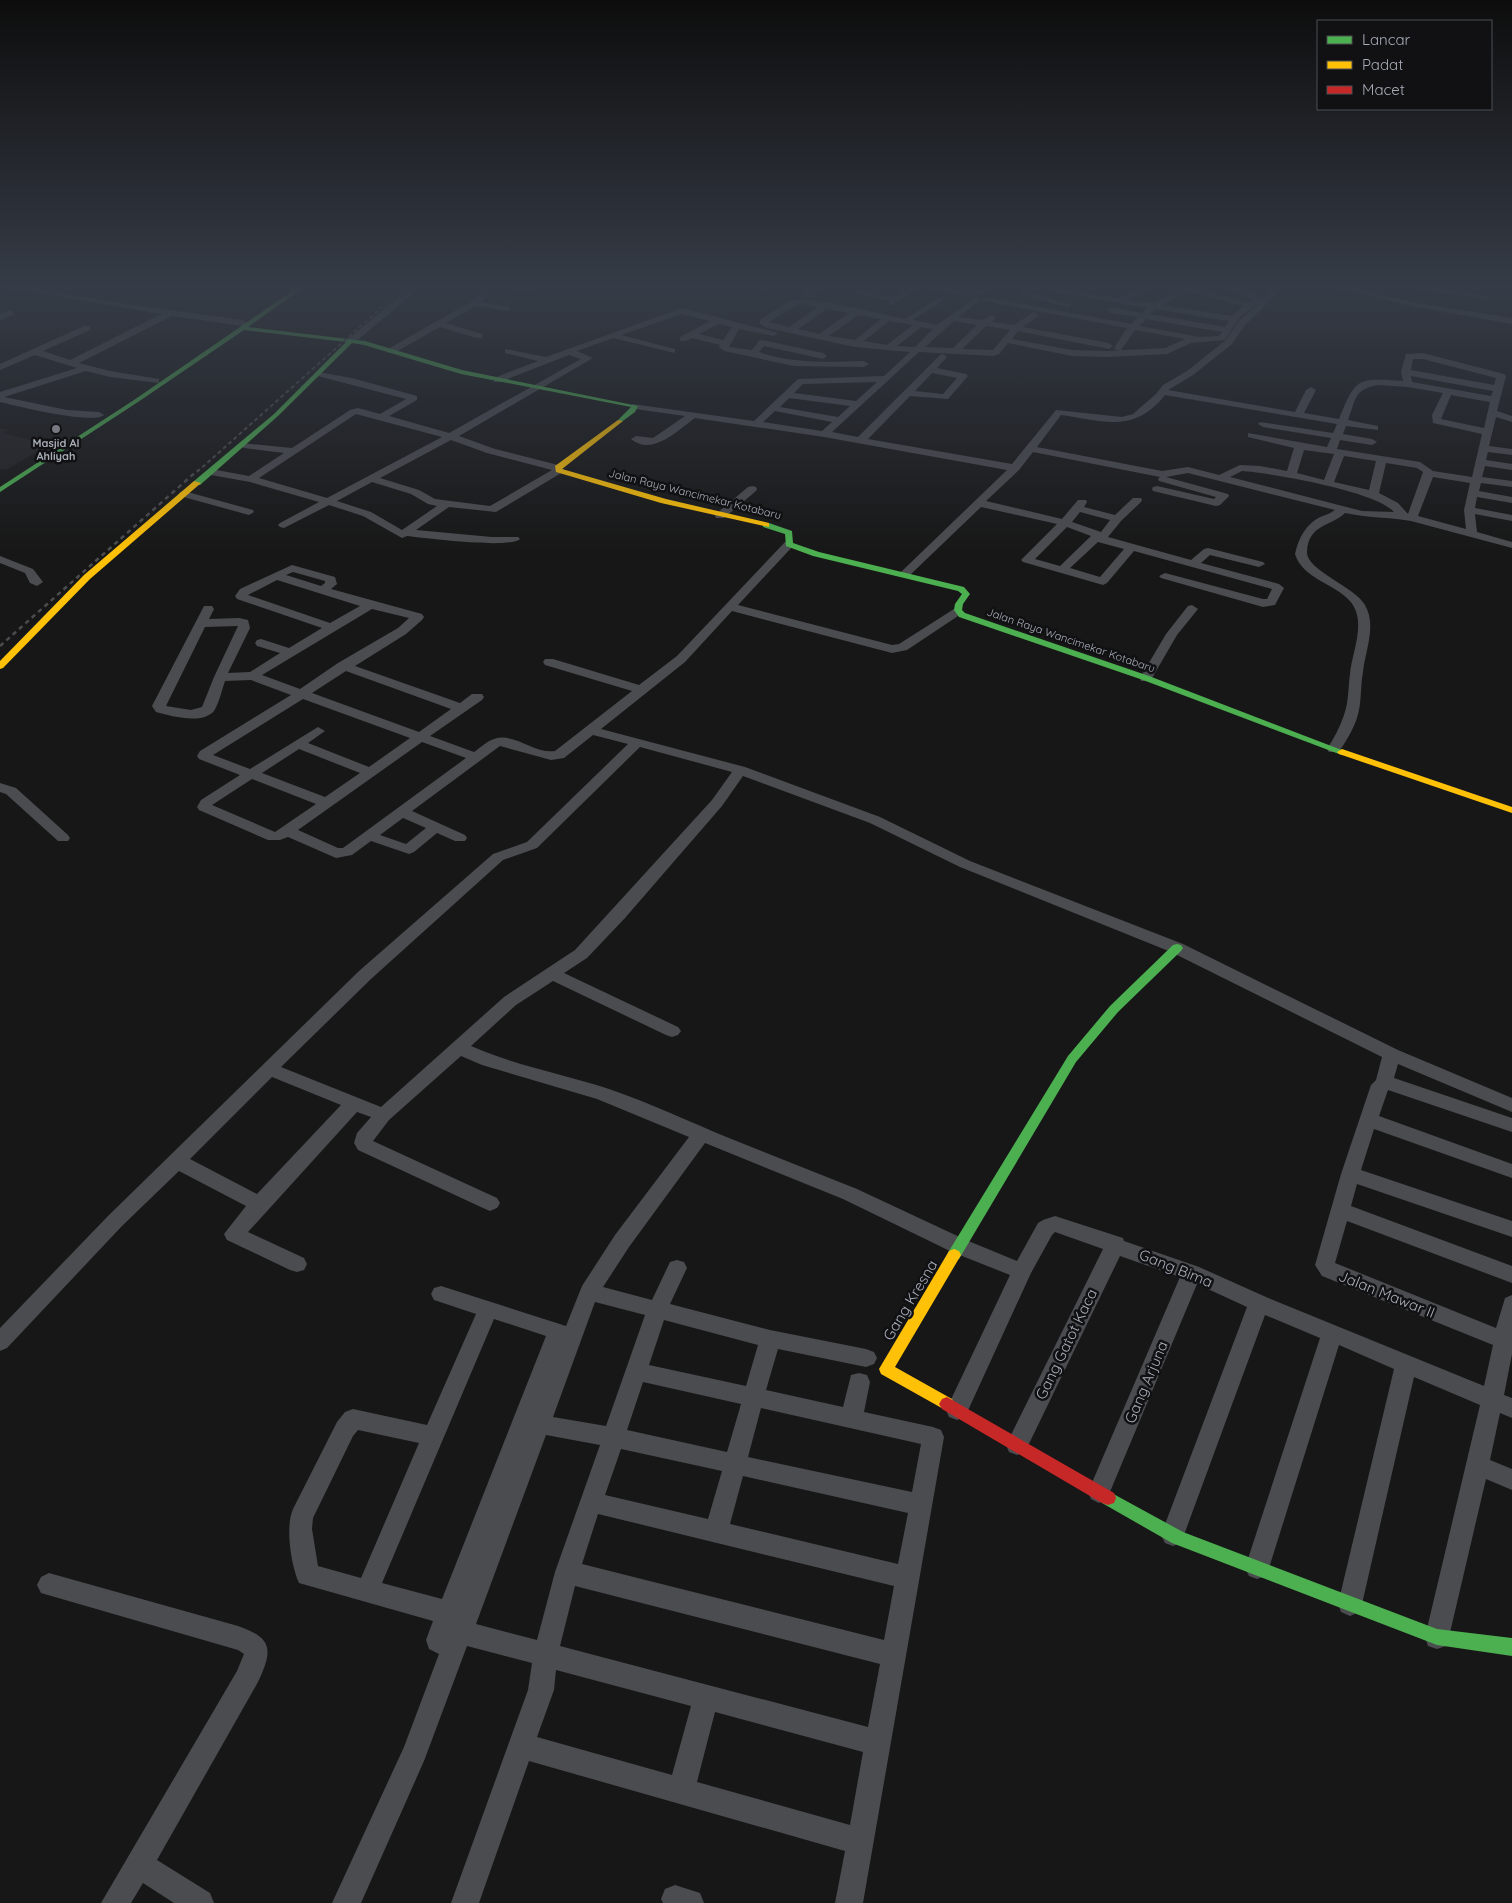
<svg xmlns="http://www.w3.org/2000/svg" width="1512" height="1903" font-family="Quicksand,sans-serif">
  <rect width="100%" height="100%" fill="#171717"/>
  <!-- built -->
  <path fill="#212123" d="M0,428L8,430L3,433L49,445L6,470L0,469Z"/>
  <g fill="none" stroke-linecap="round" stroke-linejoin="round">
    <!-- street -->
    <path fill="#4b4c50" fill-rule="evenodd" d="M0,285H18L125,304L243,320L247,323L243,326L172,316L79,363L110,371L159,379V383L110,377L86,371L4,397L67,410L99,412L104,415C93,425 17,406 0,402V392L77,368L35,355L0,370V364L84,326H90V330L43,351L70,360L161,314L2,287Z
      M413,285H423L354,343H348V339Z
      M481,285H489V294L482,302L509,307V311L476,306L446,323L482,334V338H476L440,327L394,353H388V349L474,300L481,293Z
      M500,285H521L532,289L528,291Z
      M818,285H829L811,297H805V293Z
      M913,285H938L974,295L970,297L922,287L892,305H889V301L851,292L855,290L895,297Z
      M988,285H999L981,295L974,293Z
      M1029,285H1039L1031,292L1072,305L1068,307L1022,295V291Z
      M1202,285L1196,289L1248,302L1253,299L1216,285H1229L1262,296V299L1277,285H1286L1244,326L1232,344L1193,375L1168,390L1295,412L1306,390L1311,387L1316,390L1304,413L1339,419C1356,377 1357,378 1403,381L1401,372L1406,354L1423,353L1504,374L1506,376L1497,411L1512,416V422L1496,417L1489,446L1512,449V455L1488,452L1486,460L1512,464V470L1485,466L1482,477L1512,481V487L1481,483L1479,491L1512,497V503L1477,497L1475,508L1512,515V521L1475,514L1477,532L1512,542V548L1411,521C1389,517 1367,518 1345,513C1332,526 1308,524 1307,552C1306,570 1355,587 1365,605C1377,626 1365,651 1363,672C1360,688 1362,703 1357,718C1353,730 1346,741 1339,752H1329L1327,749C1334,738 1340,727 1344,715C1349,701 1348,688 1350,674C1352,651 1368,620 1349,600C1333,583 1303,579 1295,554C1298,539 1306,524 1320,517C1325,515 1330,514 1335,510L1188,473L1166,477L1228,494L1229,496L1220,505L1216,506L1153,491L1152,489L1153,487L1157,486L1214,499L1216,497L1159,481L1158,479L1160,477L1033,452L1019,470L986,501L1062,519L1078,500H1086L1087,502L1084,507L1115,515L1133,498H1141L1142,500L1141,502L1121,521L1108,537L1191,560L1204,549L1208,548L1263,562L1265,564L1259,567L1210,555L1201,563L1279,584L1284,588L1275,605L1263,607L1161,578L1159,576L1165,573L1263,599H1267L1272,589L1134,551L1107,583L1103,585L1023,562L1021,560L1057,524L981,507L909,576L905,577L899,574L901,572L1007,470L824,437L695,418C678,430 652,457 631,439L636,436L653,438L685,416L635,409L632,408V404L754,421L798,379L884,376L910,352L855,347L767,328L760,324V320C770,314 782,304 793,300C805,295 887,315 905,319L939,297L943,299L942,301L913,320L937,325L975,298H978V302L959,317L982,320L992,315L996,318L992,322L1014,325L1034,312L1038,315L1037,317L1023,327L1109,343L1113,346L1109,349L1018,331L1012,339L1072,350L1107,351L1165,348L1185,339L1135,330L1121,350L1118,351L1114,348L1127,328L985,301L981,299L985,297L1131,324L1138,317L1111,313L1107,310L1111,307L1142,313L1147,308L1054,292L1050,290L1054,288L1119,298L1144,286H1147V290L1129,300L1152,303L1181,290V286ZM1190,292L1243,306L1232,316L1162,305ZM1261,301L1238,322L1226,340L1187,371L1163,385L1156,394L1133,414L1122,417L1056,410L1012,464L868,439L910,396L948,399L968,376L966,374L937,368L947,357L943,354L940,355L858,437L832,432L919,352L993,356L999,354L1008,343L1072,356L1107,357L1167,354L1191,343L1225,340L1239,318ZM800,303L818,307L789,327L769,322ZM827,309L849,313L819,334L798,329ZM1155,309L1229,321L1225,327L1150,314ZM858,315L881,319L855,340L829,336ZM1146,319L1222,332L1219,336L1200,337L1139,326ZM889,321L913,325L887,345L864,341ZM954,321L977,325L953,348L925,347ZM986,326L1010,330L993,350L962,349ZM921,327L933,329L915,347L897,346ZM1413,359H1423L1496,378L1494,385L1411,370ZM932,373L957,378L943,394L915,391ZM1411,376L1493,391L1491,396L1412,382ZM877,382L856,401L794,393L803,384ZM1378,385L1408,387L1443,393L1432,415L1433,423L1482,434L1472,477L1433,471L1420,462L1337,449L1340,440L1372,445L1377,442L1372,439L1343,434L1346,426L1378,430V426L1348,420C1356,399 1354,389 1378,385ZM1165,395L1337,424L1333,433L1260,422L1258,424L1263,427L1331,438L1327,447L1248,433V437L1294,448L1287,471L1260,466L1240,465L1219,475L1188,467L1162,471L1037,447L1061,415C1104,421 1134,434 1165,395ZM1451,395L1490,402L1484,428L1441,419ZM789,398L850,406L838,417L780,407ZM775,411L832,422L822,431L763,422ZM1304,450L1334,454L1324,480L1297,473ZM1344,456L1376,461L1369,490L1334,482ZM1386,463L1417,468L1423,472L1408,514L1398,503L1379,493ZM1242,471C1272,473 1376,491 1394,512L1362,511L1230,477ZM1433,477L1470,483L1464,510L1466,529L1418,516ZM1080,512L1110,520L1101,532L1072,522ZM1067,527L1091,536L1060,566L1035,559ZM1098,542L1124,549L1100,577L1070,568Z
      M1324,285H1341L1411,302L1512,318V324L1411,306Z
      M1383,285H1393V286L1389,288Z
      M1419,286L1484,295L1488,297L1484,299L1422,290H1419Z
      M682,308L778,333L774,336L739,329L729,347L752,350L759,341L762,340L823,353L827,356L823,359L764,346L759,352C793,364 829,362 864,361L869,364L864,367L794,366L724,351L719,347L720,345L692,338L686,341H680V337L710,321L682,314L621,335L675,349V353L613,338L577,351L593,358L459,436L495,449L562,466L564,470L563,472L496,512L449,507L416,530L492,537H518L520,539C510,549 425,538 407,536L402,538L363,516L329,505L284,528L280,527L278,525L280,523L319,502L250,482L211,475L206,472L211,469L249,476L284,453L244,448L239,445L240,443L292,448L350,410L358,408L380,414L406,399L318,376V372L352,378L417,396V400L389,416L449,433L581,359L569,355L500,382H494V378L538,361L505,353V349L546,357ZM719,324L732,327L723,340L699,334ZM356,414L442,437L327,498L259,478ZM451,440L487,453L552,470L490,506L435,499L419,490L380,478ZM372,482L411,494L428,504L437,506L402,530L371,512L337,501Z
      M10,310L13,311V315L0,320V314Z
      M752,486L756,487L757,489L756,491L724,518H716L715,516L716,514L748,487Z
      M184,491L253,510L254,512L249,515L180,496L179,494L180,492Z
      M789,541L795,544L793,546L738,605L892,645L899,644L954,609L958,608L964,612L907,650L892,653L732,611L685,662L601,729L745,767L880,817L970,861L1183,944L1398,1050L1512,1098V1112L1398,1064L1394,1078L1512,1118V1132L1388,1090L1379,1116L1512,1164V1178L1374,1129L1361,1170L1512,1221V1237L1357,1184L1351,1206L1512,1266V1283L1347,1221L1335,1263L1496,1328L1505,1298L1512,1295V1354L1504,1395L1512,1398V1418L1500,1413L1490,1460L1512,1469V1490L1486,1479L1449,1637L1446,1646L1437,1649L1428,1646L1425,1637L1480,1405L1414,1377L1362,1604L1359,1612L1350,1616L1341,1612L1338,1604L1394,1369L1339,1345L1269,1568L1265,1576L1257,1579L1249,1576L1245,1568L1320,1338L1265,1315L1181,1543L1173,1546L1165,1543L1161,1535L1247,1307L1197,1284L1107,1499L1099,1503L1091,1499L1088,1492L1180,1277L1120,1256L1025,1452L1017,1455L1009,1452L1006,1445L1103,1249L1055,1232L1052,1235L1031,1273L965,1417L957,1420L949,1417L946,1410L1010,1275L952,1252L843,1199L705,1143L629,1247L603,1287L652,1300L670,1262L677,1260L684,1262L687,1268L670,1304L770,1330L866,1349L874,1352L877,1358L874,1364L866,1367L778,1349L766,1390L843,1407L851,1375L859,1373L867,1375L870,1382L864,1412L933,1427L941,1430L944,1437L863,1903H835L845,1851L529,1761L479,1903H451L528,1690L532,1663L467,1646L424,1761L361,1903H332L404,1747L439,1654L429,1649L426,1640L433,1621L299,1583C291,1565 285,1527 293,1509L337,1422L345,1412L353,1409L427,1425L476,1314L434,1300L431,1294L434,1288L441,1286L566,1326L582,1286L615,1235L689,1137L597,1099L482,1065L461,1056L389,1120L373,1141L497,1198L500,1203L497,1208L490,1211L483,1208L358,1150L354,1143L357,1133L371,1117L357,1112L248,1232L304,1258L307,1264L304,1270L297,1272L290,1270L227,1240L224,1234L246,1206L179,1171L122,1226L7,1348L0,1351V1328L108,1216L359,971L493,854L527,842L628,744L593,735L564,758L551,760L500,746L412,811L465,835L467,838L465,841H455L437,833L414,852L409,854L371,841L352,855L336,858L288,837L280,840H268L199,810L197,807L201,800L240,775L199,759L197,756L200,751L291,695L251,680L225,681C222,690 219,703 214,711C202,725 171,716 156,712L152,706L204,606H212L214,609L209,619L239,618L248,620L250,628L228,673L250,672L280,653L257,646L255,643L257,640L261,639L289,648L322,628L237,599L235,596L240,589L292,565L335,577L337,584L331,589L422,614L424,617L422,620L406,634L355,666L460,703L472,694H482L484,697L482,700L430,736L474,752C480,748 487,741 494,739C514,732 534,754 555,751L632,691L545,665L543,662L545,659H553L639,685L677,656L785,542ZM293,572L325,581V583L321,586L286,575ZM277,580L360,606L330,623L248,595ZM372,609L409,618L398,628L338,663L300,689L262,675ZM238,626L214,677L202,707L191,710L166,706L205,627ZM346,671L451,709L419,732L312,693ZM303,699L410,738L369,767L308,743L325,731L318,727L250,769L213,755ZM422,742L466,758L343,848H338L298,830ZM640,747L732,772L712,800L575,950L504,997L381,1107L281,1067L371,979L503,860L537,848ZM299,749L360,773L325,797L262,773ZM743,776L870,823L960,867L1171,952L1382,1057L1376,1080L1371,1085L1341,1174L1315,1265L1322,1276L1493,1345L1484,1386L1266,1297L1199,1267L1124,1241L1123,1238L1055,1216L1043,1220L1038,1223L1017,1261L966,1240L857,1189L729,1138C690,1122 650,1103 609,1089C564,1074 516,1066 471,1046L516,1005L553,981L666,1035L672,1037L678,1035L681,1031L678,1027L564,973L587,958L625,918L722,806ZM252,779L316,804L275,832L212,805ZM403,818L426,828L406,844L380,835ZM272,1077L341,1105L257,1194L190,1159ZM595,1302L645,1315L606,1426L553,1417ZM494,1319L546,1336L442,1599L382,1583ZM664,1320L758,1345L746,1386L649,1365ZM643,1382L741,1404L727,1452L627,1430ZM761,1408L921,1444L912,1492L748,1457ZM358,1430L419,1443L361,1578L318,1566L312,1529L313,1518L353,1436ZM546,1435L600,1445L555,1572L537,1640L476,1624ZM621,1449L722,1471L708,1519L605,1495ZM743,1476L908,1513L898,1564L730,1524ZM598,1514L894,1586L884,1640L582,1564ZM575,1586L880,1664L868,1727L560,1646ZM556,1670L691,1706L672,1775L537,1737L554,1690ZM715,1712L863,1752L850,1825L697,1782Z
      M0,556L33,569L43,582L37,586L30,583L25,573L0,563Z
      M1192,605L1198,609L1177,635L1152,678L1151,681H1141L1140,678L1166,634L1188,606Z
      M0,783L16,788L68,835L70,838L68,841H58L6,794L0,792Z
      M49,1573L238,1626C273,1638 273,1650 258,1682L157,1860L210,1893L214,1903H174L143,1883L131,1903H101L237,1671L244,1654L238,1650L41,1593L37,1585L41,1577Z
      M675,1885L700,1893L704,1903H663L661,1899L665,1889Z"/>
    <!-- fast -->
    <path fill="#4caf50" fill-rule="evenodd" d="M301,285H307L248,327L365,341L462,370L638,406L635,412L620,423L618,422V420L631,407L461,374L364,345L352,343L278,416L200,485H194V481L274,414L346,342L244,330L138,402L0,492V487L134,400Z
      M763,523H769L792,531L793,543L819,552L964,587L970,594L963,604L962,610L965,613L1149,676L1347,752L1342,755L1339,754L1143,680L959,617L954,610L955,604L962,594L958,591L813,556L786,546L785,534L763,527Z
      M1177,944L1181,945L1183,948L1181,951L1118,1012L1076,1062L959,1259L954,1261L949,1259L947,1255L949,1251L1068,1056L1110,1006L1173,945Z
      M1108,1491L1183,1532L1437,1629L1512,1638V1656L1437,1645L1172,1543L1102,1503L1100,1498L1102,1493Z"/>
    <!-- slow -->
    <path fill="#ffc107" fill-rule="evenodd" d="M618,420L623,421L562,469L666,499L769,523V527L661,503L556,472L555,466Z
      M194,481L201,483L90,579L3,668L0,669V661L84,575Z
      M1342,749L1512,807V813L1339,754L1337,752Z
      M954,1249L959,1251L961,1255L895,1367L952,1399L955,1404L952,1409L947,1411L881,1374L879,1369L949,1251Z"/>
    <!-- jam -->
    <path fill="#c62828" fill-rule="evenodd" d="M947,1397L1114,1493L1116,1498L1114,1503L1108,1505L1102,1503L942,1409L939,1404L942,1399Z"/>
    <!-- rail-far1 -->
    <path stroke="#4b4c4f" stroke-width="2" stroke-dasharray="4 3" stroke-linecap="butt" d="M197,472L407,285"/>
    <!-- rail -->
    <path stroke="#4b4c4f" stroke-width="2.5" stroke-dasharray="4.5 4" stroke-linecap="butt" d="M0,646L198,470"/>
  </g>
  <!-- sky -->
  <linearGradient id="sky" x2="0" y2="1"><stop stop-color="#0d0d0d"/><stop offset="0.52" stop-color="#363c47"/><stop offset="1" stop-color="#363c47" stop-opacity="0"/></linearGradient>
  <rect width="1512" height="552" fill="url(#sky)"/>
  <!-- markers -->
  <circle fill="#757880" stroke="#111113" stroke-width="2" cx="56" cy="429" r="5"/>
  <g text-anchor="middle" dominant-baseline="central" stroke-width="5" stroke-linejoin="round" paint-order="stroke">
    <!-- far-poi labels -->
    <g font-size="11" font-weight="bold" fill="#a8adb8" stroke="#111113">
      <text x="56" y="443">Masjid Al<tspan x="56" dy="13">Ahliyah</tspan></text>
    </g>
    <!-- far-street labels -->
    <g font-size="11" fill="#a8adb8" stroke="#111113">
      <text transform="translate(695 494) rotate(14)">Jalan Raya Wancimekar Kotabaru</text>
      <text transform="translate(1071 640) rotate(19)">Jalan Raya Wancimekar Kotabaru</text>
    </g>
    <!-- near-street labels -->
    <g font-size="15" fill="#a8adb8" stroke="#111113">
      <text transform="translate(1176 1268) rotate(22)">Gang Bima</text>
      <text transform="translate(1387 1294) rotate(22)">Jalan Mawar II</text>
      <text transform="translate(910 1300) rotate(-59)">Gang Kresna</text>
      <text transform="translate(1066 1344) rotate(-64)">Gang Gatot Kaca</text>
      <text transform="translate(1146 1382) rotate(-67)">Gang Arjuna</text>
    </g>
  </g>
  <!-- legend -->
  <rect x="1317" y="20" width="175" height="90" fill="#111113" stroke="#4d4f55"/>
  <rect x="1327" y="36" width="25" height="8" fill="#4caf50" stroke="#4d4f55"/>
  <text x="1362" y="45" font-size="15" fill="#a8adb8">Lancar</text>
  <rect x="1327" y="61" width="25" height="8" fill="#ffc107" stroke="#4d4f55"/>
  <text x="1362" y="70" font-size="15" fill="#a8adb8">Padat</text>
  <rect x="1327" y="86" width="25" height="8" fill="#c62828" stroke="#4d4f55"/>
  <text x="1362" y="95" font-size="15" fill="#a8adb8">Macet</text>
</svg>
